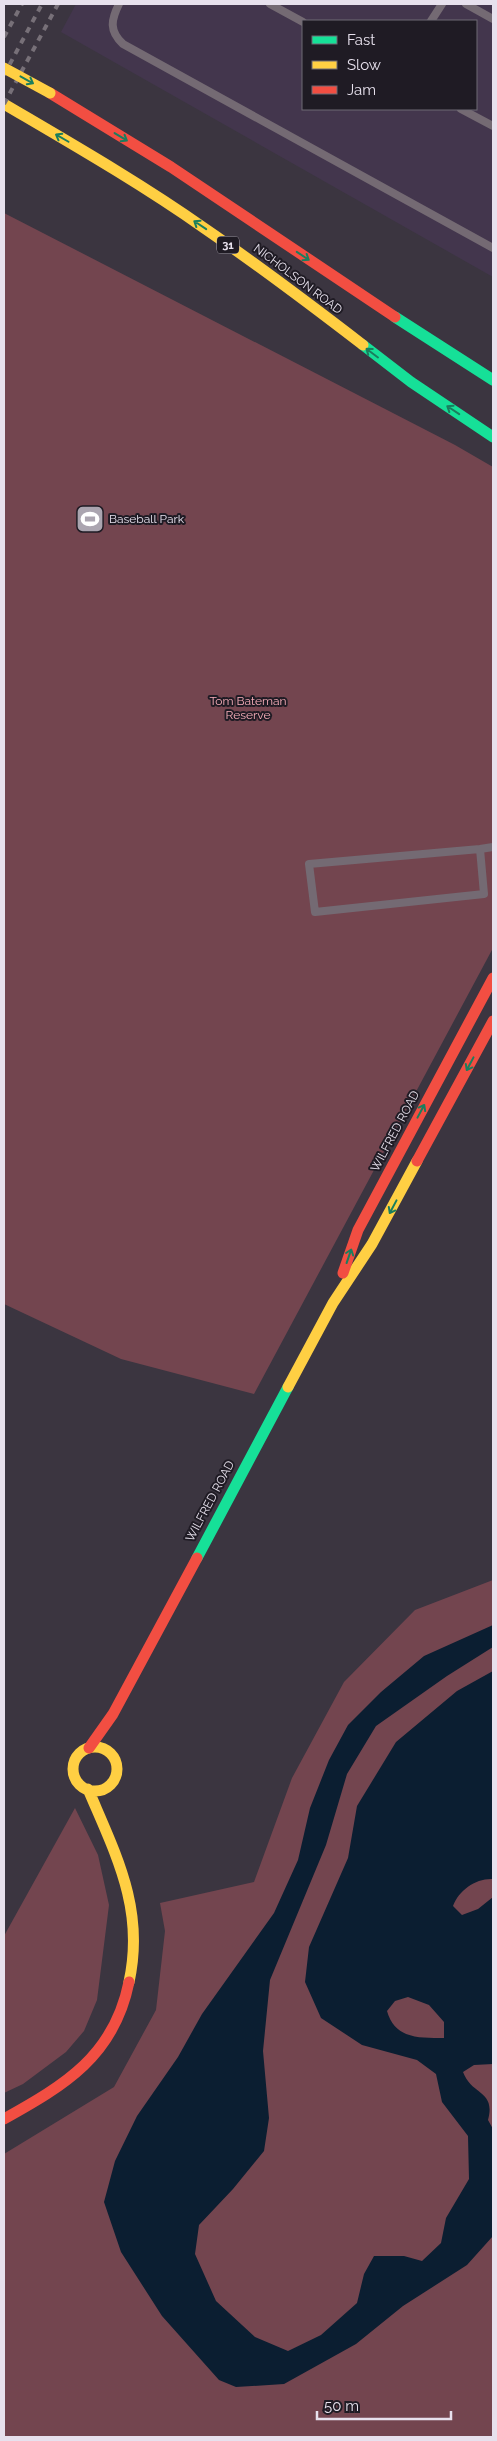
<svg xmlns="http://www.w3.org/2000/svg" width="497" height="2441" font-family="Raleway,sans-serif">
  <rect width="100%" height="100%" fill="#3b3540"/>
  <!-- built -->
  <path fill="#43364d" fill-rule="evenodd" d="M76,4H493V277L61,32ZM303,21H476V109H303Z"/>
  <!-- green -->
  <path fill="#73454f" d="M4,213L455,445L493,467V948L254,1394L121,1359L4,1304Z
    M493,1580V2437H4V2154L114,2087L156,2010L165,1931L160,1903L254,1882L292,1778L344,1682L415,1610Z
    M75,1808L98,1855L109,1905L97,2000L84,2031L66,2052L23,2084L4,2093V1936Z"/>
  <!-- water -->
  <path fill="#0b1e31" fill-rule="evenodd" d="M493,1625V1647L447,1676L376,1726L347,1774L326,1845L270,1980L263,2051L269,2118L264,2151L233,2189L199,2225L195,2254L216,2301L255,2337L288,2351L321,2335L357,2303L364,2274L374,2256H404L422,2261L441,2243L446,2218L469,2179L468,2136L442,2102L436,2074L417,2060L362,2045L321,2018L305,1982L309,1947L348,1858L357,1806L396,1742L457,1691L493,1671V1879C476,1878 459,1890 453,1906L462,1915L478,1909L493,1897V2064L474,2065L463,2072C472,2096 496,2090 488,2120L493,2129V2236L467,2265L403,2306L356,2344L284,2384L236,2387L219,2380L162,2316L121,2252L104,2202L115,2161L137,2116L178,2057L202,2014L274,1913L298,1860L310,1808L329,1760L348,1725L381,1692L424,1656ZM408,1997L429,2005L444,2022V2038C419,2038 395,2039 387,2011L395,2001Z"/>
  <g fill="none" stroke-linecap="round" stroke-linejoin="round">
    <!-- lane -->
    <path stroke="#746a73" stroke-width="8" d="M119,4C111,20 109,31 123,44L493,248
      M270,4L303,22
      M466,4L493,19
      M431,21L442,4
      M461,109L493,126
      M480,849L484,894L315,912L309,864L480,849L493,847"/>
    <!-- fast -->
    <path stroke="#16e098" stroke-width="11" d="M395,317L493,380
      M363,345L411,382L493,437
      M197,1558L288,1387"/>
    <!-- slow -->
    <path stroke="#ffcf43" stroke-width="11" d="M4,104C72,144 140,183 204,228C258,265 311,305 363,345
      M288,1387L333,1303L372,1244L417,1161
      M73 1769a22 22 0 1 1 44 0a22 22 0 1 1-44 0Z
      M88,1789C116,1855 145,1909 129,1982"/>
    <!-- jam -->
    <path stroke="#f24e42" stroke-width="11" d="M50,93L171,167L395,317
      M417,1161L493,1021
      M343,1273L358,1230L493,978
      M89,1748L113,1714L197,1558
      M4,2119C65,2085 114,2056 129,1982"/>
    <!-- rail -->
    <path stroke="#777078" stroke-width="4" stroke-dasharray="6 6" stroke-linecap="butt" d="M4,37L22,4
      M4,75L42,4
      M4,104L58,4"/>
    <!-- slow-bridge -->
    <path stroke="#ffcf43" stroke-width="11" d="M4,68L50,93"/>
  </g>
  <!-- one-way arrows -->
  <defs><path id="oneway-shaft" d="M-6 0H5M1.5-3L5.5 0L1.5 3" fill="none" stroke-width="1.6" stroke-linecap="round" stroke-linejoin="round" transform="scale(1.25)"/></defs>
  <g stroke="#1a7e5e">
    <use href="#oneway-shaft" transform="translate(27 80) rotate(29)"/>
    <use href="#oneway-shaft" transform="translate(121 137) rotate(31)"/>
    <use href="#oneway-shaft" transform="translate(62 138) rotate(-150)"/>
    <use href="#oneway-shaft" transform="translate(200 225) rotate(-146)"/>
    <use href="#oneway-shaft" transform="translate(303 256) rotate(34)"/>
    <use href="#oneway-shaft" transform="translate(372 353) rotate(-143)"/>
    <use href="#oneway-shaft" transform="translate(453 410) rotate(-146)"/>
    <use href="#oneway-shaft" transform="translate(470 1064) rotate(118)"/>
    <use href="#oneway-shaft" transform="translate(421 1111) rotate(-62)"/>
    <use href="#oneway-shaft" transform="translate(393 1207) rotate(118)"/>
    <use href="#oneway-shaft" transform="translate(349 1256) rotate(-71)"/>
  </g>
  <!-- icons -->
  <defs>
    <symbol id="stadium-square" viewBox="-11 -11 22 22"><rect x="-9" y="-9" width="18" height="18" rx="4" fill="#aba5b0" stroke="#1f1b24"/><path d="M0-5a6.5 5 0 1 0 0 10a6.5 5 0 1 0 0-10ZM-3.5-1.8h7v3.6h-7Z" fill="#fff"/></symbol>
  </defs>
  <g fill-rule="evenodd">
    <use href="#stadium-square" x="74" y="503" width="32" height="32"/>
  </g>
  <g text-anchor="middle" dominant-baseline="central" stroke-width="4" stroke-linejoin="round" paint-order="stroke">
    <!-- shield labels -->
    <rect fill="#1f1b24" stroke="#aba6b1" stroke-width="1" x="217" y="236.5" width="22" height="17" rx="4"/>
    <g font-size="11" font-weight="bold" fill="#e7e1ed">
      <text x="228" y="245">31</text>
    </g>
    <!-- street labels -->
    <g font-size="12" fill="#e7e1ed" stroke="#1f1b24">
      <text transform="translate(298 279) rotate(37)">NICHOLSON ROAD</text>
      <text transform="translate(395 1131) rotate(-62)">WILFRED ROAD</text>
      <text transform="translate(210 1501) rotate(-62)">WILFRED ROAD</text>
    </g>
    <!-- poi labels -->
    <g font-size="12" fill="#e7e1ed" stroke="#1f1b24" text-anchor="start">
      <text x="109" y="519">Baseball Park</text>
    </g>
    <!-- park labels -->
    <g font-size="12" fill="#f9aeba" stroke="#1f1b24">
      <text x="248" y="701">Tom Bateman<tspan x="248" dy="14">Reserve</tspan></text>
    </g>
  </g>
  <!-- border -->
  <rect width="497" height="2441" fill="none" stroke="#e7e1ed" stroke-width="10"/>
  <!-- legend -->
  <rect x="302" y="20" width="175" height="90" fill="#1f1b24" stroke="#6f6a74"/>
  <rect x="312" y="36" width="25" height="8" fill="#16e098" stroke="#6f6a74"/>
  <text x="347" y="45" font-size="15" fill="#e7e1ed">Fast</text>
  <rect x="312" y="61" width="25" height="8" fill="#ffcf43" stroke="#6f6a74"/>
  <text x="347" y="70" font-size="15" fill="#e7e1ed">Slow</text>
  <rect x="312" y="86" width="25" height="8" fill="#f24e42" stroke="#6f6a74"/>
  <text x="347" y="95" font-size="15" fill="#e7e1ed">Jam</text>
  <!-- scale -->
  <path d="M317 2411v8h134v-8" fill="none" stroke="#e7e1ed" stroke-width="2.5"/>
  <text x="324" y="2411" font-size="15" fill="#e7e1ed" stroke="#1f1b24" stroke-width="4" paint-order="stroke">50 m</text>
</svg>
